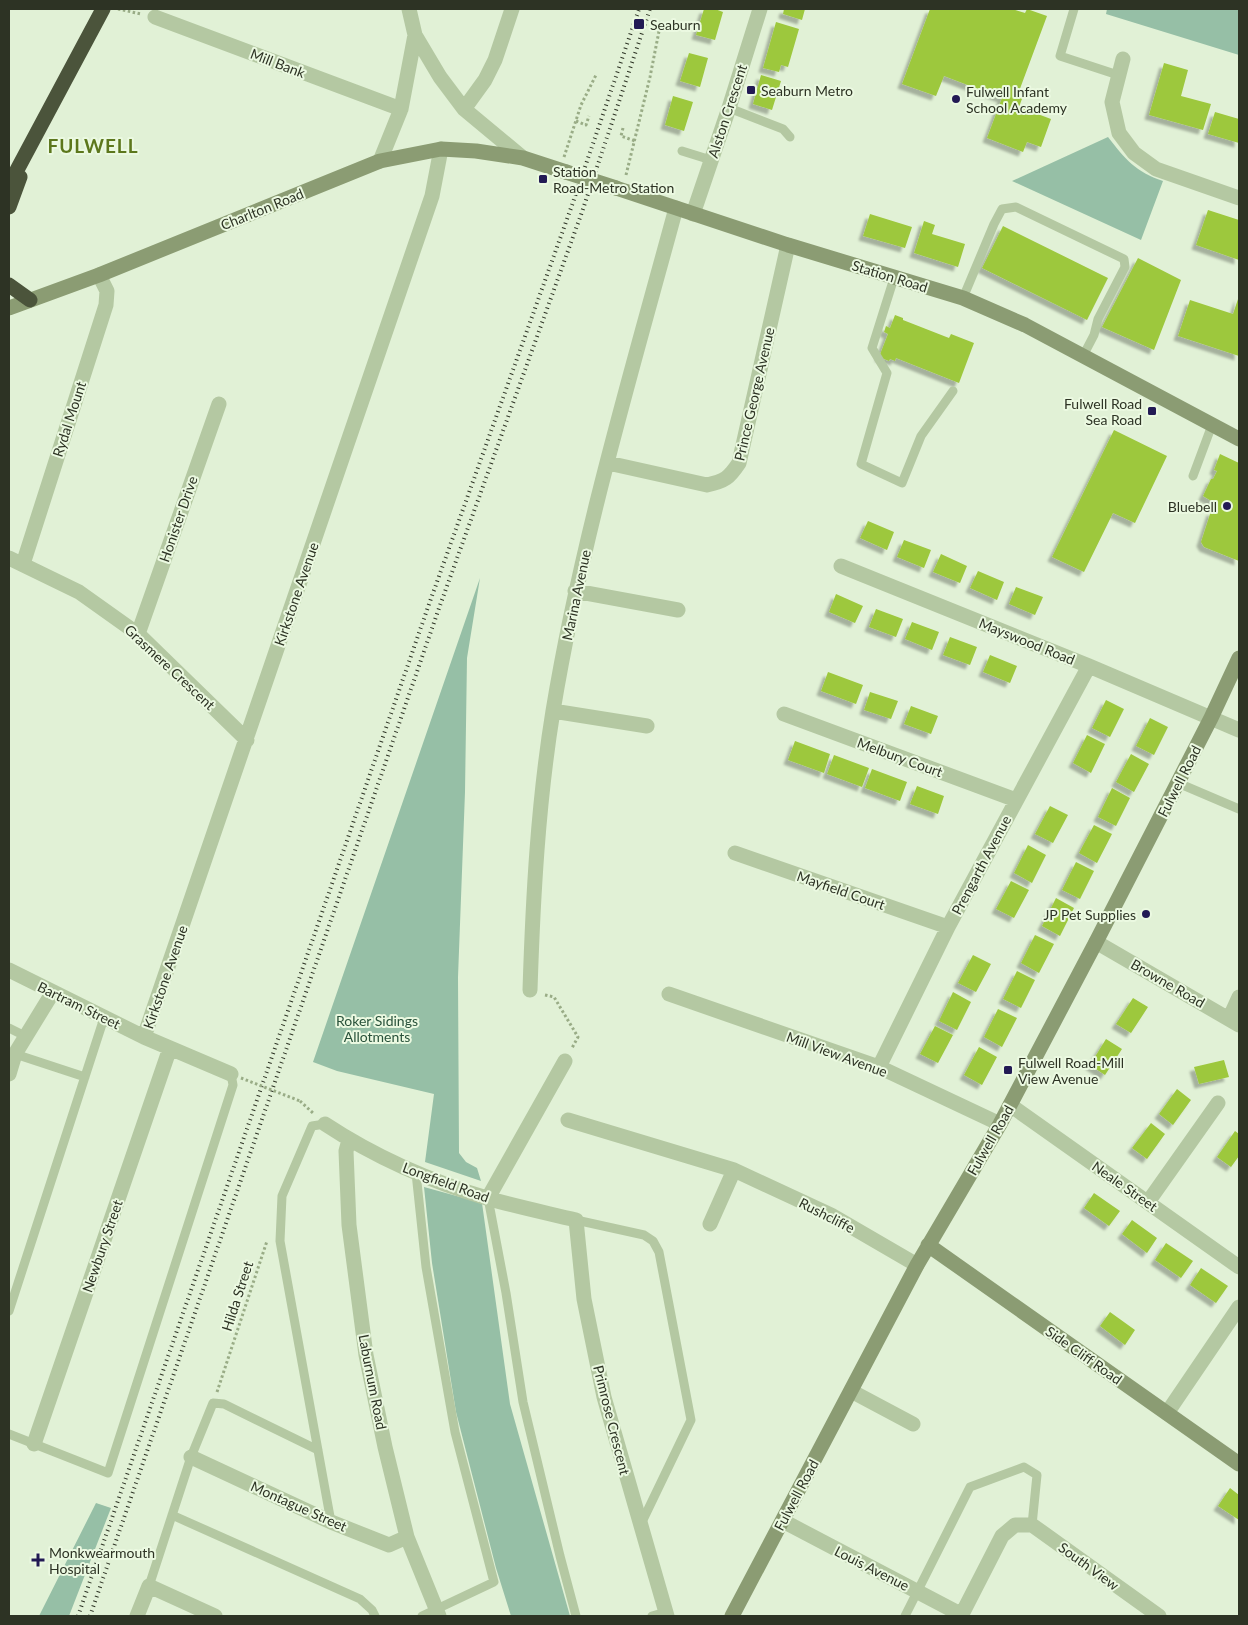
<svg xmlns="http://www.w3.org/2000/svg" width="1248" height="1625" font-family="Lato,sans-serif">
  <defs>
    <filter id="shadow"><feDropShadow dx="-4.5" dy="4.5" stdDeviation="1" flood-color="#0004"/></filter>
  </defs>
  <rect width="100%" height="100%" fill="#e1f1d6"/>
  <!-- green -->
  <path fill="#96bfa6" d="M1107,9H1239V55L1106,14Z
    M1108,137C1125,159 1136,172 1163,181L1141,240L1012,181Z
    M480,578L467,658L465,792L458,977L459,1153L466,1162L477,1168L481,1181L425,1162L434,1094L337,1071L313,1062Z
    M424,1187L482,1203L510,1404L570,1616H511L496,1568L456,1412L432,1263Z
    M96,1503L111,1508L69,1616H39Z"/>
  <!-- building -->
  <path fill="#9dc83d" filter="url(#shadow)" d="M704,9H715L723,12L715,40L696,35Z
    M784,9H805L802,20L783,14Z
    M930,9H1012L1025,13L1027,9L1047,16L1018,94L1023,96L1019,107L1051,119L1041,147L1027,142L1023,152L987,138L1002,98L944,76L936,96L902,84Z
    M776,22L799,29L788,67L781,65L779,72L763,68Z
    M689,53L708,58L700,87L680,81Z
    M1164,63L1188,70L1181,96L1211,104L1203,130L1149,115Z
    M761,75L781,81L772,110L753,104Z
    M673,96L693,102L684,131L665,125Z
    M1215,112L1239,119V143L1208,134Z
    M1208,210L1239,220V260L1196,245Z
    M870,214L912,227L905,248L863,236Z
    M924,221L935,225L932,234L965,244L958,267L914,253Z
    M1003,226L1108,278L1087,320L982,268Z
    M1138,258L1181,280L1154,350L1102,327Z
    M1239,296V356L1178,336L1190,300L1233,314Z
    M895,315L903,318V320L949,338L951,334L974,343L959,383L896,358L895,361L890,359L889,361L879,357L888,334L884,332L886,326L890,328Z
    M1114,430L1167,456L1135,523L1113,513L1084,572L1052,557Z
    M1220,454L1239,463V561L1204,547L1201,542L1211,511L1215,512L1216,509L1213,502L1203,496L1211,479H1213L1217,471L1214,470Z
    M868,521L894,532L887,550L860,538Z
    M904,540L931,550L924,568L897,557Z
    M941,554L967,566L960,583L933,572Z
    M978,571L1004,582L997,600L970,588Z
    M1016,587L1043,597L1035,615L1009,604Z
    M836,594L863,606L855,623L829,612Z
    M876,609L903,619L896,637L869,627Z
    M912,622L939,632L932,650L905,639Z
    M950,637L977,647L970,665L943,655Z
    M990,655L1017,666L1010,683L983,672Z
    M828,672L863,685L856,704L821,691Z
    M870,692L898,701L891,719L864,710Z
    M1106,700L1124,709L1110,737L1092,728Z
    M911,706L938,716L931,734L904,724Z
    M1150,718L1168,727L1154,755L1136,746Z
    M1087,735L1105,744L1091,773L1073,763Z
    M795,741L830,754L824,773L788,760Z
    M1131,754L1149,764L1134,792L1116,782Z
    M834,755L869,768L862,787L827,774Z
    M872,769L907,782L900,801L865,788Z
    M917,786L944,796L938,814L910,804Z
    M1112,788L1130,798L1116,826L1098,817Z
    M1050,806L1068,815L1053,843L1035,834Z
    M1094,825L1112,834L1097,863L1079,853Z
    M1028,845L1046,855L1032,883L1014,873Z
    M1076,862L1094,871L1080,899L1062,890Z
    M1011,881L1029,890L1014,918L996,909Z
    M1056,898L1074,908L1060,936L1042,926Z
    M1035,935L1054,944L1039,973L1021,963Z
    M973,955L991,964L976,992L958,983Z
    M1017,971L1035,980L1021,1008L1003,999Z
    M953,992L971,1002L957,1030L939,1021Z
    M1133,998L1148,1007L1131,1033L1116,1024Z
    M998,1009L1017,1018L1002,1047L984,1037Z
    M935,1026L953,1035L938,1063L920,1054Z
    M1106,1039L1122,1049L1105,1075L1090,1065Z
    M979,1047L997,1057L982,1085L964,1075Z
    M1224,1060L1229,1077L1199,1084L1194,1067Z
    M1177,1089L1191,1100L1173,1125L1159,1114Z
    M1151,1123L1165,1134L1147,1159L1132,1148Z
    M1235,1131L1239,1134V1156L1231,1167L1217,1157Z
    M1094,1193L1120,1211L1109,1226L1084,1208Z
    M1132,1220L1157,1238L1147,1253L1122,1234Z
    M1166,1243L1193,1261L1181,1278L1155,1260Z
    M1201,1268L1228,1286L1216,1303L1190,1285Z
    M1110,1312L1135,1330L1125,1345L1100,1326Z
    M1230,1488L1239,1495V1520L1218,1506Z"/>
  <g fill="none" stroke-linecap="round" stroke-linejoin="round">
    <!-- path -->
    <path stroke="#99ac86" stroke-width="3" stroke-dasharray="2.5 2.5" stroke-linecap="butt" d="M118,9L141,14
      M576,121L586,125L589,116
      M623,128L621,136L635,141
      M564,157L581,105L596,75
      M626,175L650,77L661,21
      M545,995L554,997L578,1037L572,1048
      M300,1101L313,1113
      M217,1392L267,1241"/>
    <!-- lane -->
    <path stroke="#b4c8a2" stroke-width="9" d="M1074,9L1060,56L1118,75
      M729,108L783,129L790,137
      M682,151L711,160
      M894,278L872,348L887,373L861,464L902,483L921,436L953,391
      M963,298L994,224L1002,209L1016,207L1124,259L1125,267L1098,319L1094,335L1083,356
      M1193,476L1212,425
      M1178,783L1239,809
      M9,1028L25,1036
      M15,1054L85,1077
      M325,1124L312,1126L282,1196L280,1241L331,1522
      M416,1173L426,1267L455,1432L494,1582L422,1616
      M488,1198L506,1293L523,1402L560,1556L576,1616
      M576,1220L644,1235L653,1241L659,1252L691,1420L641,1524
      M9,1311L104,1018
      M9,1434L108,1473L233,1085L231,1074
      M172,1515L360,1599L372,1610L375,1616
      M149,1586L191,1457L213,1403L224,1404L318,1450
      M652,1616L666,1612
      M905,1616L970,1487L1024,1467L1037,1475L1032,1525"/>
    <!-- street -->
    <path stroke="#b4c8a2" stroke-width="15" d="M409,9L415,35
      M155,17L401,109
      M1123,59L1112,102L1119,133L1134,153L1156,169L1239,198
      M464,109L485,80L495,60L512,9
      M380,161L401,109L415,35L440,77L464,109L523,158
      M693,214L729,108L760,9
      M608,463L707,485C725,481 729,478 739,463L788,245
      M9,558L79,592L138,634L247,740
      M23,564L106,305L107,291L99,275
      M841,566L1089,666L1239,730
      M575,591L678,610
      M138,634L219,404
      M553,711L647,726
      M784,714L1016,800
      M735,853L948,927
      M1096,942L1239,1025
      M9,970L144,1037L231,1074
      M530,990C533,897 538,803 553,711C581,541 631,374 676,208
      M669,994L879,1067L1000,1124
      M1229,1019L1239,997
      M144,1037L432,196L441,149
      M879,1067L948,927L1089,666
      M9,1074L15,1054L53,992
      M1010,1105L1239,1267
      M568,1120L734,1170L831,1215L917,1265
      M325,1124C375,1157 432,1182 490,1199C518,1207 547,1213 576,1220L584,1299L604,1397L667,1616
      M349,1140L346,1151L349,1225L366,1355L385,1447L407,1537L439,1616
      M488,1198L565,1061
      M1148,1202L1218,1103
      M710,1224L734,1170
      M851,1391L913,1424
      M1167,1413L1239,1307
      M34,1444L170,1048
      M191,1457L331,1522L389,1545L407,1537
      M783,1521L962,1615
      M137,1616L149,1586L215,1616
      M961,1616L1002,1536L1015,1525H1032L1159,1616"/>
    <!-- secondary -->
    <path stroke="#8b9c73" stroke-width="15" d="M616,188L788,245L963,298L1025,325L1239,439
      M9,308L99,275L380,161L441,149L476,151L523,158L566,172
      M928,1245L1239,1464
      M732,1616L917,1265L1000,1124L1096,942L1211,718L1239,658"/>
    <!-- highway -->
    <path stroke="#4b543b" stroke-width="15" d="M9,185L103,9
      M9,207L20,177
      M9,285L30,300"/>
    <!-- rail -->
    <path stroke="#2d3324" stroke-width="4" stroke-dasharray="1 4" stroke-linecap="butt" d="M78,1616L428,607L571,208L639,9
      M90,1616L438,611L582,212L650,9"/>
    <!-- path-bridge -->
    <path stroke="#99ac86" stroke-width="3" stroke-dasharray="2.5 2.5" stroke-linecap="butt" d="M241,1078L300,1101"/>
    <!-- secondary-bridge -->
    <path stroke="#8b9c73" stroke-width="15" d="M566,172L616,188"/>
  </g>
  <!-- markers -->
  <g fill="#221a54" stroke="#ebf9e1" stroke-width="2">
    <rect x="633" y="18" width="12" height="12" rx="2.5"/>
    <rect x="746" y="85" width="10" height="10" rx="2.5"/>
    <circle cx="956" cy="99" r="5"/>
    <rect x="538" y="174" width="10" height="10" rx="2.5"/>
    <rect x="1147" y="406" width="10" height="10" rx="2.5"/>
    <circle cx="1227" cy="506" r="5"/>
    <circle cx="1146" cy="914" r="5"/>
    <rect x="1003" y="1065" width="10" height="10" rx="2.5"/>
    <path d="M35.5 1552.5h5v5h5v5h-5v5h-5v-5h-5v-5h5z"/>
  </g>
  <g text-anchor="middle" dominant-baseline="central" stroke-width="4" stroke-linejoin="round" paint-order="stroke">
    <!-- poi labels -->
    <g font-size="14" fill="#2d3324" stroke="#ebf9e1" text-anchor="start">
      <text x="650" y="24">Seaburn</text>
      <text x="761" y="90">Seaburn Metro</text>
      <text x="966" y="91">Fulwell Infant<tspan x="966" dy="16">School Academy</tspan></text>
      <text x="553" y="171">Station<tspan x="553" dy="16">Road-Metro Station</tspan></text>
      <text x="1142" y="403" text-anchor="end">Fulwell Road<tspan x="1142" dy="16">Sea Road</tspan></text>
      <text x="1217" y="506" text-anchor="end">Bluebell</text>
      <text x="1136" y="914" text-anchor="end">JP Pet Supplies</text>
      <text x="1018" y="1062">Fulwell Road-Mill<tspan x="1018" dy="16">View Avenue</tspan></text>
      <text x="49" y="1552">Monkwearmouth<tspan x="49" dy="16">Hospital</tspan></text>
    </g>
    <!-- street labels -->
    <g font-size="14" fill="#2d3324" stroke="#ebf9e1">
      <text transform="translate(278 63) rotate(21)">Mill Bank</text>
      <text transform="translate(727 111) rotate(-72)">Alston Crescent</text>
      <text transform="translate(262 209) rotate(-22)">Charlton Road</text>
      <text transform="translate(890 276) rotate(17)">Station Road</text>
      <text transform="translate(754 394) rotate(-77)">Prince George Avenue</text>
      <text transform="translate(69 419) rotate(-72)">Rydal Mount</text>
      <text transform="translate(178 519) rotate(-71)">Honister Drive</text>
      <text transform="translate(296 594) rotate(-71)">Kirkstone Avenue</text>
      <text transform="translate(576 595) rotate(-78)">Marina Avenue</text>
      <text transform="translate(1027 641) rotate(22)">Mayswood Road</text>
      <text transform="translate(170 667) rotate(43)">Grasmere Crescent</text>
      <text transform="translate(900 757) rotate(20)">Melbury Court</text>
      <text transform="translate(1179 781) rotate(-63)">Fulwell Road</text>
      <text transform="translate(981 865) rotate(-62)">Prengarth Avenue</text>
      <text transform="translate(841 890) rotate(19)">Mayfield Court</text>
      <text transform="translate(165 977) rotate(-71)">Kirkstone Avenue</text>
      <text transform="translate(1168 983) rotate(30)">Browne Road</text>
      <text transform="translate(79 1005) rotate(26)">Bartram Street</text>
      <text transform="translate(837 1054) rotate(20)">Mill View Avenue</text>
      <text transform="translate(990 1140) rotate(-60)">Fulwell Road</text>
      <text transform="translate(446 1182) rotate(20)">Longfield Road</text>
      <text transform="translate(1125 1186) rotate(35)">Neale Street</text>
      <text transform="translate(827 1215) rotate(27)">Rushcliffe</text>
      <text transform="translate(102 1246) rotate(-71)">Newbury Street</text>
      <text transform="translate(237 1296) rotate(-72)">Hilda Street</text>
      <text transform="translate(1084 1355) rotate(35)">Side Cliff Road</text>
      <text transform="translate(373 1382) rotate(79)">Laburnum Road</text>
      <text transform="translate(612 1420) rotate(76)">Primrose Crescent</text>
      <text transform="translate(796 1495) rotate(-62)">Fulwell Road</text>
      <text transform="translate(299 1506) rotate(24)">Montague Street</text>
      <text transform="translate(1089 1566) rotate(36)">South View</text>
      <text transform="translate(872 1568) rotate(27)">Louis Avenue</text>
    </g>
    <!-- park labels -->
    <g font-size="14" fill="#28513a" stroke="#ebf9e1">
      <text x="377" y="1020">Roker Sidings<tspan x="377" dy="16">Allotments</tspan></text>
    </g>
    <!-- district labels -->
    <g font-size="19" font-weight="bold" letter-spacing="1" fill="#5c771c" stroke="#ebf9e1">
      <text x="93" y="145">FULWELL</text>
    </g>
  </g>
  <!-- border -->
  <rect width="1248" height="1625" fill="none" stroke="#2d3324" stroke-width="20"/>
</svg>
